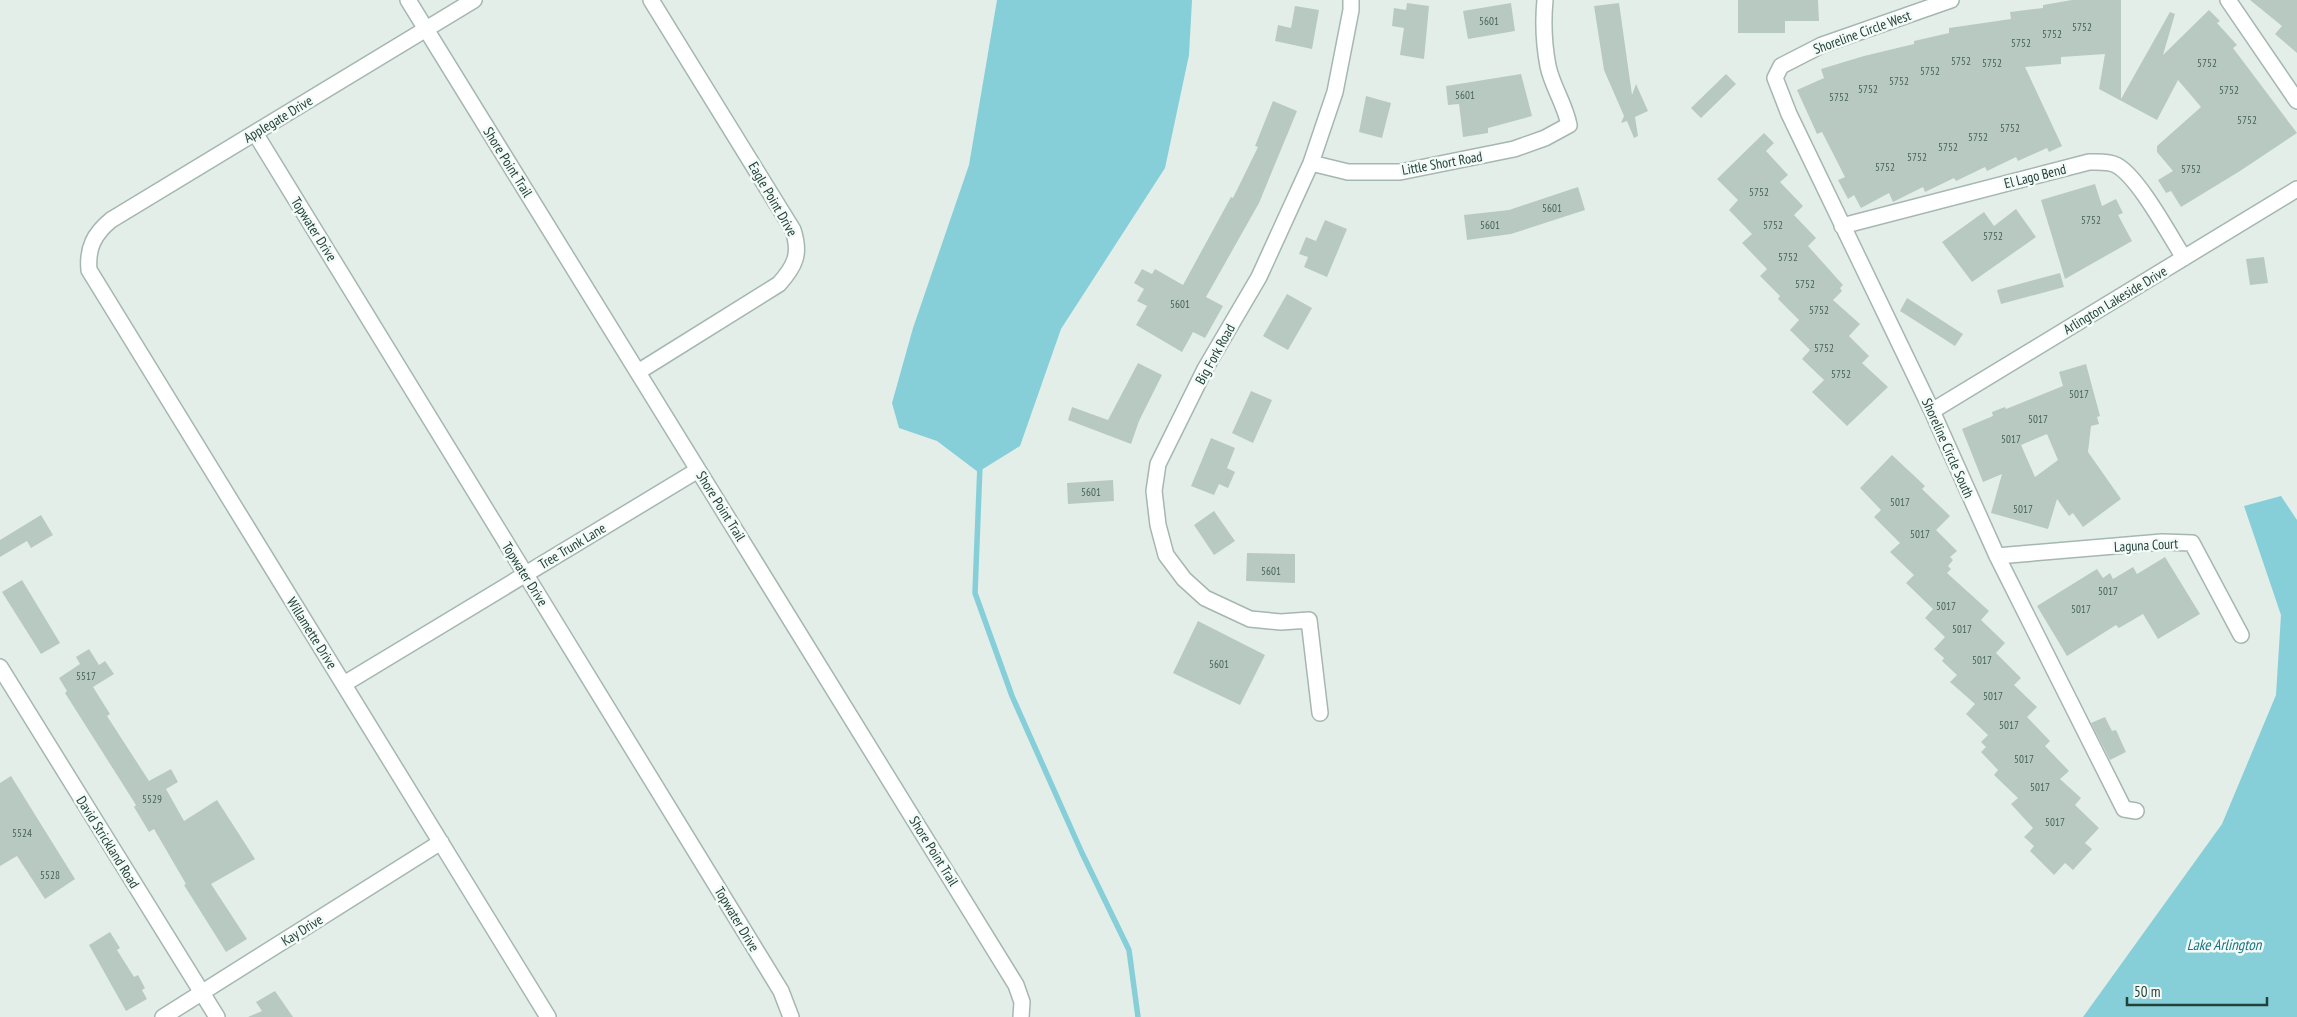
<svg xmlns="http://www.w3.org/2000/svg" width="2297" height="1017" font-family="'PT Sans Narrow',sans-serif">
  <rect width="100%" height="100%" fill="#e3eee9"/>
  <!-- water -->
  <path fill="#86cfd8" d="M997,0H1192L1189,55L1165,168L1061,329L1020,446L978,472L937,441L899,428L892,403L913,328L969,165Z
    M2281,496L2297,520V1017H2083L2222,824L2276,695L2281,615L2244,506Z"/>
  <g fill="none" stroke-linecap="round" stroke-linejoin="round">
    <!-- stream -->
    <path stroke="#86cfd8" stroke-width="5.5" d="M980,465L975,593L1012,696L1082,853L1129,950L1138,1017"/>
  </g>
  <!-- building -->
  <path fill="#b8c9c2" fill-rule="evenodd" d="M1738,0H1818L1819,21H1785V33H1738Z
    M2072,0H2121V99L2170,12L2175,14L2163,55L2209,10L2220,21L2217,23L2237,45L2233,48L2297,133L2240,171L2181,207L2171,191L2166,193L2158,180L2173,171L2157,152V146L2201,107L2178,80L2157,120L2099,89L2105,54L2061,57V64L2025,67L2062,146L2049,152L2047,148L2018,161L2016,157L1987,171L1985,167L1956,181L1954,178L1925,192L1923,187L1893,202L1889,193L1861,208L1854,195L1848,199L1838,180L1845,177L1822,132L1817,134L1797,90L1824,78L1821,69L1864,56L1914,44V41L1949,33V28L2011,19L2010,12L2043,8V5Z
    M2250,0H2297V53L2275,34L2282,26Z
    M1407,3L1429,6L1424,59L1400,55L1404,28L1392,26L1394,8L1406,10Z
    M1511,3L1515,31L1468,39L1463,11Z
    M1619,3L1632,95L1636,84L1648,111L1635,117L1638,136L1634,138L1627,121L1621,123L1624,116L1604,70L1594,6Z
    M1295,6L1319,10L1312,49L1275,41L1278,25L1291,28Z
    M1521,74L1532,116L1488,128V133L1463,137L1459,104L1448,105L1446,86Z
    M1726,74L1736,84L1701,118L1691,108Z
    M1366,96L1391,103L1382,138L1359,132Z
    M1273,101L1297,111L1259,203L1206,297L1223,306L1205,338L1193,332L1182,352L1136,325L1147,306L1137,301L1144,289L1134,283L1142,269L1152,274L1155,269L1183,285L1231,197L1233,198L1258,147L1255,146Z
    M1764,133L1774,143L1766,151L1788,175L1780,182L1803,206L1794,215L1816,238L1808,246L1843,285L1840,288L1842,291L1833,300L1860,324L1849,336L1869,356L1862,363L1888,387L1847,426L1812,392L1824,380L1802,359L1810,350L1790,330L1799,320L1778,299L1780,296L1760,276L1767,269L1742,243L1752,234L1729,210L1738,200L1717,179Z
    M2095,184L2102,206L2116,199L2123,213L2118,215L2132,241L2065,279L2041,200Z
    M1578,187L1585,210L1511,234L1467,240L1464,215L1509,210Z
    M2016,209L2036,237L1972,282L1942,242L1984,212L1994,226Z
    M1325,220L1347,229L1327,277L1304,267L1308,257L1299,254L1306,237L1316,241Z
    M2264,257L2268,283L2250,285L2246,259Z
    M2060,273L2064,287L2001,304L1997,290Z
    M1287,294L1312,308L1288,350L1263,336Z
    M1907,298L1963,334L1955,346L1900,311Z
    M1138,363L1162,375L1139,421L1131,444L1068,420L1072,407L1108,420Z
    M2086,364L2100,416L2097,417L2099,424L2091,426L2088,452L2121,499L2083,527L2073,513L2069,516L2057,499L2048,529L1991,513L2002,474L1983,482L1962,429L1993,416L1992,412L2005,407L2006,409L2063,386L2059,372ZM2047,434L2058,460L2035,477L2021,445Z
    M1251,391L1272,400L1253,443L1232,433Z
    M1211,438L1235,448L1227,468L1235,472L1228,488L1219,484L1214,495L1191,486Z
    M1892,455L1925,486L1922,489L1950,516L1936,530L1957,551L1950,557L1953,560L1948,566L1951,569L1947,573L1989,611L1981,620L2005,643L1996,653L2021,678L2014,685L2037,707L2027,717L2050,741L2045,746L2069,771L2060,779L2081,798L2075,805L2099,828L2085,843L2092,849L2073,870L2065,863L2054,875L2030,851L2034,846L2024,837L2033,828L2011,804L2018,798L1994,775L1998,770L1981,752L1986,747L1981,742L1988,735L1966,714L1975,704L1950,682L1957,675L1942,661L1944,658L1934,649L1945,637L1925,618L1933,609L1906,583L1914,575L1890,552L1900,543L1874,517L1881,510L1860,488Z
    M1113,480L1114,501L1068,504L1067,483Z
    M1214,511L1235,541L1214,555L1194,525Z
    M41,515L53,535L31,548L27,541L0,557V540Z
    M1247,553L1295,554V583L1246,581Z
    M2165,557L2200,614L2158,639L2143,614L2119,628L2116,625L2067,656L2037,606L2097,569L2103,578L2110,573L2113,579L2133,567L2137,574Z
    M22,580L60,643L41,654L2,592Z
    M1198,621L1265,655L1240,705L1173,673Z
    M89,649L99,665L105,661L114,674L93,687L110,714L107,716L149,781L171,769L178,782L166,789L184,821L217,800L255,859L211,884L247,939L226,952L184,885L186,884L154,829L149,832L134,807L136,805L65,693L67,691L59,678L80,664L76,657Z
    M2105,717L2112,731L2116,730L2126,752L2110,760L2091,723Z
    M11,776L75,879L45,899L17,856L0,866V783Z
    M110,932L120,948L117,950L134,977L138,975L145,988L142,990L147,999L126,1011L89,945Z
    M275,991L293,1017H248L262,1011L256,1002Z"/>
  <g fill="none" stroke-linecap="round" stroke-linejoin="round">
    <defs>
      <path id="street" d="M408,0L1016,985L1022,1002L1021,1017
        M474,0L111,220C94,234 87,248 89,270L548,1017
        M1951,0L1822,45L1781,66L1775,78L1789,114L1932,411L1997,556L2124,809L2136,811
        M2228,0L2297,101
        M255,133L781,991L791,1017
        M1311,163L1348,172H1400L1514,149L1545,138L1569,125C1565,104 1552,86 1548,66C1544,45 1543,21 1545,0
        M1842,226L2089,162C2097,162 2109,161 2116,165C2138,176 2170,236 2184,258
        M638,372L779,284C795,266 801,254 793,230L651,0
        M1932,411L2297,189
        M1997,556L2162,542L2192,543L2241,635
        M0,667L217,1017
        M344,684L698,470
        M1320,713L1309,620L1281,622L1250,619L1205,598L1184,579L1166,555L1158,525L1154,491L1158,464L1205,369L1259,277L1311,163L1335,92L1351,10V0
        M163,1017L441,842"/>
    </defs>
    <!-- street casing -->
    <use href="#street" stroke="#a5b7b0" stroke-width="18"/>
    <!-- street -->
    <use href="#street" stroke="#fff" stroke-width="15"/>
  </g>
  <g text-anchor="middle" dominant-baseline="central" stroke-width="5" stroke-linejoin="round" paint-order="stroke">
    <!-- number labels -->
    <g font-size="11" fill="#47645a">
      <text x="1489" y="21">5601</text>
      <text x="2082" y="27">5752</text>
      <text x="2052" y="34">5752</text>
      <text x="2021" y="43">5752</text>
      <text x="1961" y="61">5752</text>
      <text x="1992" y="63">5752</text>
      <text x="2207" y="63">5752</text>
      <text x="1930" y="71">5752</text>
      <text x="1899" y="81">5752</text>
      <text x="1868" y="89">5752</text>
      <text x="2229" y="90">5752</text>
      <text x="1465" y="95">5601</text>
      <text x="1839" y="97">5752</text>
      <text x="2247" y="120">5752</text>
      <text x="2010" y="128">5752</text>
      <text x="1978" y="137">5752</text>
      <text x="1948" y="147">5752</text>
      <text x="1917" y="157">5752</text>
      <text x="1885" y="167">5752</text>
      <text x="2191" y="169">5752</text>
      <text x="1759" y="192">5752</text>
      <text x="1552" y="208">5601</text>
      <text x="2091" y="220">5752</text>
      <text x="1490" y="225">5601</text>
      <text x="1773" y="225">5752</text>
      <text x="1993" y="236">5752</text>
      <text x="1788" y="257">5752</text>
      <text x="1805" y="284">5752</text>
      <text x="1180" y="304">5601</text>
      <text x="1819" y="310">5752</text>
      <text x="1824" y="348">5752</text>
      <text x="1841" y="374">5752</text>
      <text x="2079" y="394">5017</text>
      <text x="2038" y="419">5017</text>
      <text x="2011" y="439">5017</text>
      <text x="1091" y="492">5601</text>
      <text x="1900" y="502">5017</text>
      <text x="2023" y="509">5017</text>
      <text x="1920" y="534">5017</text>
      <text x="1271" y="571">5601</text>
      <text x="2108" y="591">5017</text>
      <text x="1946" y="606">5017</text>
      <text x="2081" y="609">5017</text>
      <text x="1962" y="629">5017</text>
      <text x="1982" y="660">5017</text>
      <text x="1219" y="664">5601</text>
      <text x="86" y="676">5517</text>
      <text x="1993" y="696">5017</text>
      <text x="2009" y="725">5017</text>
      <text x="2024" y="759">5017</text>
      <text x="2040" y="787">5017</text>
      <text x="152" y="799">5529</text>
      <text x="2055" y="822">5017</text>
      <text x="22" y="833">5524</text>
      <text x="50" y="875">5528</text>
    </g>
    <!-- street labels -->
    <g font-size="14" fill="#214238" stroke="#f4faf7">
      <text transform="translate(1862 32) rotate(-20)">Shoreline Circle West</text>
      <text transform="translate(278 119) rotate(-31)">Applegate Drive</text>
      <text transform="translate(508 162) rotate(58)">Shore Point Trail</text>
      <text transform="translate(1442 163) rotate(-10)">Little Short Road</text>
      <text transform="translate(2035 176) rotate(-14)">El Lago Bend</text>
      <text transform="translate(773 199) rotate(60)">Eagle Point Drive</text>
      <text transform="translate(314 229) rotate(58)">Topwater Drive</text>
      <text transform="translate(2115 300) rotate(-31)">Arlington Lakeside Drive</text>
      <text transform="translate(1215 354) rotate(-61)">Big Fork Road</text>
      <text transform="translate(1948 448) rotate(66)">Shoreline Circle South</text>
      <text transform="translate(721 506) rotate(58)">Shore Point Trail</text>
      <text transform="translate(2146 545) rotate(-3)">Laguna Court</text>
      <text transform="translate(572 546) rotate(-31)">Tree Trunk Lane</text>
      <text transform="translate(525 574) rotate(58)">Topwater Drive</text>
      <text transform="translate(312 633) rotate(58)">Willamette Drive</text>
      <text transform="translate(108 842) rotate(58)">David Strickland Road</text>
      <text transform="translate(934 851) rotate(58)">Shore Point Trail</text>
      <text transform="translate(737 919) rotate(59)">Topwater Drive</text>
      <text transform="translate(302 930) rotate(-32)">Kay Drive</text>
    </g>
    <!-- water labels -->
    <g font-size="15" font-style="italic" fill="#157684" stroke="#f4faf7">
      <text x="2224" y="944">Lake Arlington</text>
    </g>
  </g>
  <!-- scale -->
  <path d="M2127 997v8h140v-8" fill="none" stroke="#214238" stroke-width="2.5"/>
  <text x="2134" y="997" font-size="15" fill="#214238" stroke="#f4faf7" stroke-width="4" paint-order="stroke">50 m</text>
</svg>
